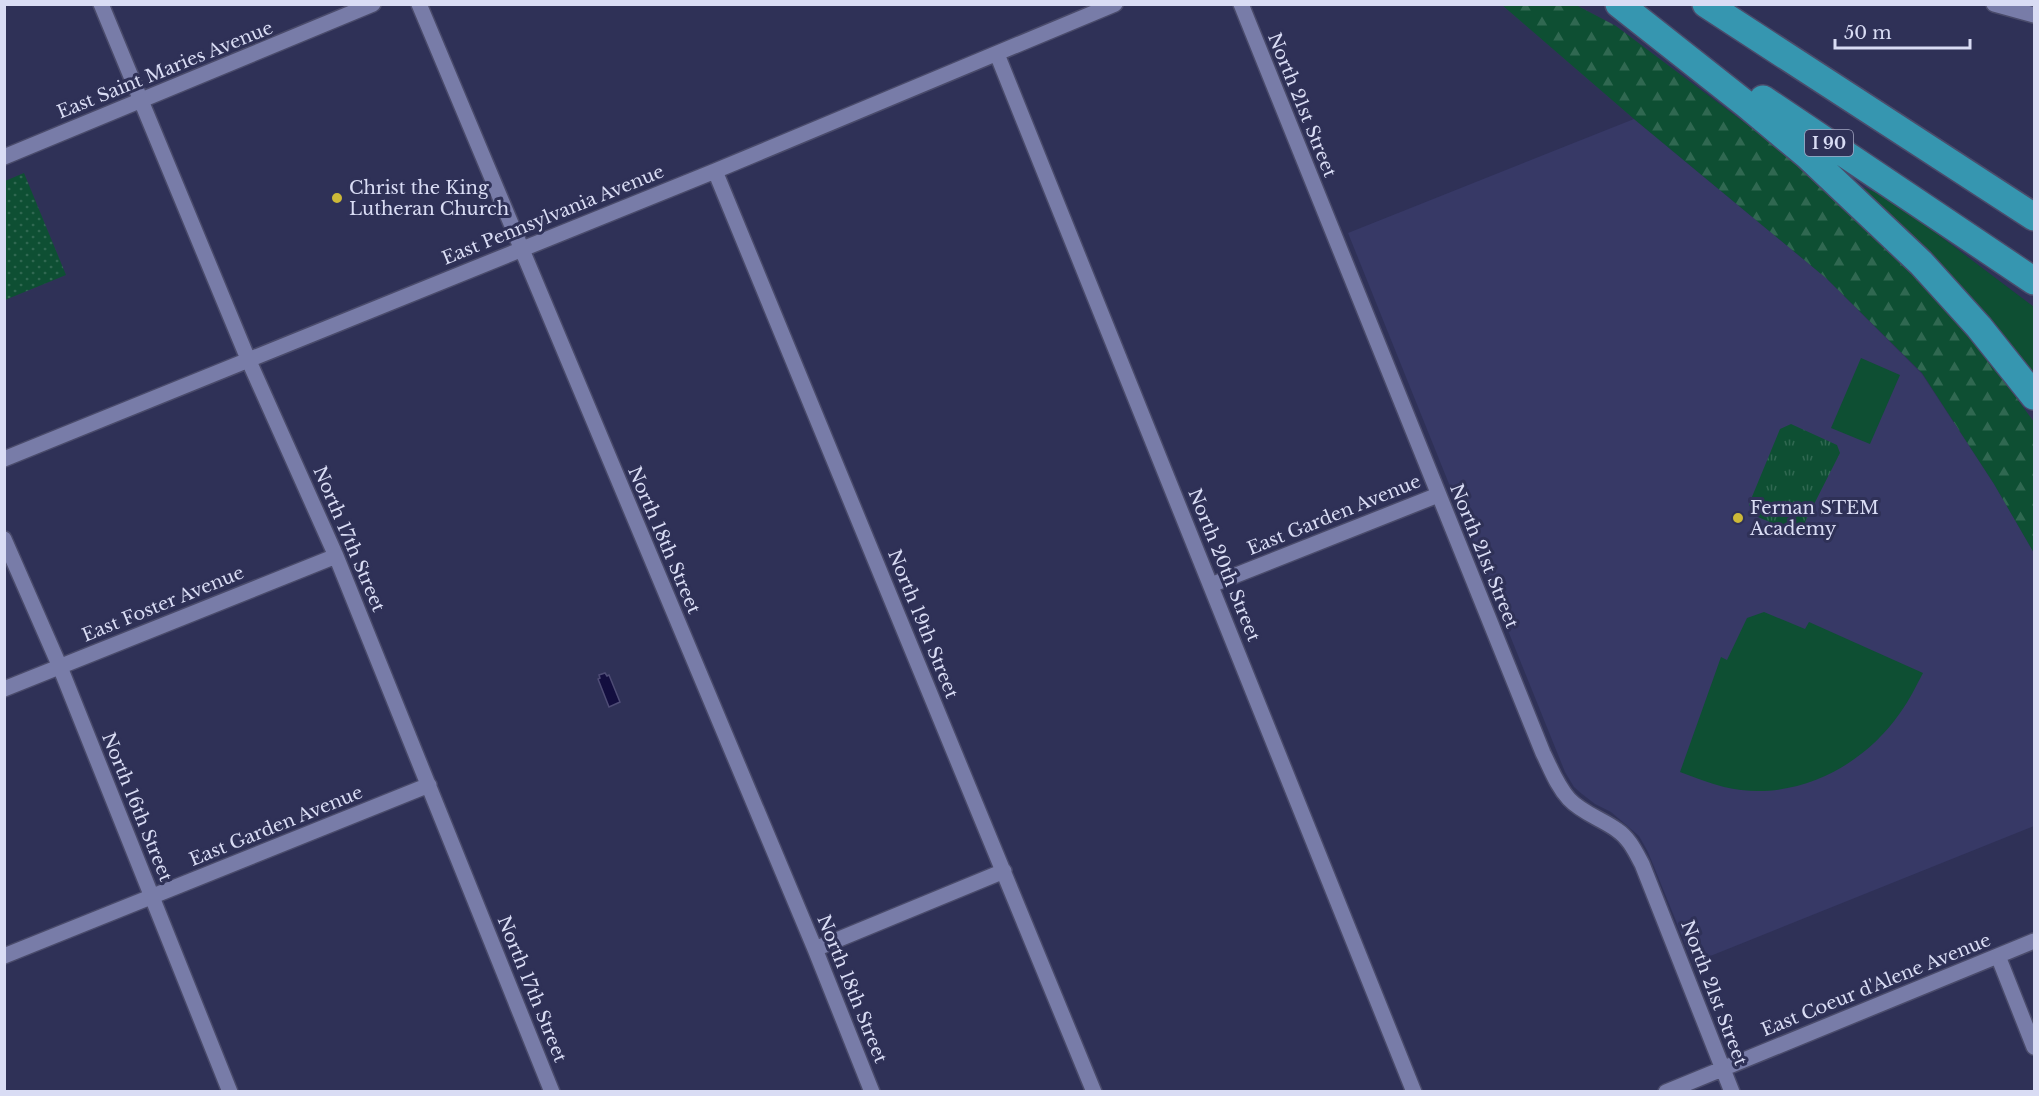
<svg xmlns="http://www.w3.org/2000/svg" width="2039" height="1096" font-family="'Libre Baskerville',serif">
  <defs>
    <pattern id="forest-firs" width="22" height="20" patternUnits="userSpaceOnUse" patternTransform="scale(1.5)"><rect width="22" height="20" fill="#0e4f33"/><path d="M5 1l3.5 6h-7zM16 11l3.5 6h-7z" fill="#306851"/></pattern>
    <pattern id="park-tufts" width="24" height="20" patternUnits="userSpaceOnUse" patternTransform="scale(1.5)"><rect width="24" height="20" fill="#0e4f33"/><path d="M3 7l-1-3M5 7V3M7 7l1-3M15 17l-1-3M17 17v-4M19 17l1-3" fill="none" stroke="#306851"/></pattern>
    <pattern id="garden-dots" width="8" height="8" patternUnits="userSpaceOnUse" patternTransform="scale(1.5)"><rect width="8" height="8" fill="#0e4f33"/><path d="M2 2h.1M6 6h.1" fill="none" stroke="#306851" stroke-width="1.8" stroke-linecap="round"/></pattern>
  </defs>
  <rect width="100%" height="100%" fill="#2f3157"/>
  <!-- built -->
  <path fill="#373966" d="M1634,119L1826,278L1922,374L1994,484L2034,553V826L1693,963L1648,852L1639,836L1611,812L1595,804L1582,794L1574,787L1565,772L1348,233Z"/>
  <!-- grass -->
  <path fill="#0e4f33" d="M1859,188H1865L1891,199L2034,307V381Z
    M1861,358L1900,375L1870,444L1831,428Z
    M1764,612L1805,629L1809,622L1923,673C1916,686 1909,701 1900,713C1861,769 1792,803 1724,787C1709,783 1694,777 1680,772L1721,657L1727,660L1747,618Z"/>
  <!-- forest -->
  <path fill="url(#forest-firs)" d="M1502,5H1576L1616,26L1781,150L1871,230L1970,334L2034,422V553L1994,484L1922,373L1826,278L1634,119Z"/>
  <!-- park -->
  <path fill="url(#park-tufts)" d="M1791,424L1837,445L1840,453L1805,522L1808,528L1796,533L1753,515L1749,504L1780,429Z"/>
  <!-- garden -->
  <path fill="url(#garden-dots)" d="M24,173L66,275L5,300V181Z"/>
  <!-- water -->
  <path fill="#130e3f" stroke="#4e4c75" stroke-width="1.5" d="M605,673L607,676L609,675L620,702L609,707L598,679L600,678L599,675Z"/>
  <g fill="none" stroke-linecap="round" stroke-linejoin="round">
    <defs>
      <path id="minor" d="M101,4L248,359L336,556L552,1092
        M419,4L815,949L872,1092
        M1241,4L1543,753C1551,769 1557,786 1569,799C1582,813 1602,819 1617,830C1629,838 1635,851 1642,864L1732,1092
        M1994,4L2034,15
        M997,54L1414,1092
        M4,157L373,4
        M715,171L1094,1092
        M4,459L715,171L1115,4
        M4,539L60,667L230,1092
        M1211,585L1438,495
        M4,689L336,556
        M815,949L1004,871
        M4,956L429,785
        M1998,956L2034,1047
        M1666,1092L2034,941"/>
      <path id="motorway" d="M1619,4L1747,105L1808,156L1921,263L1979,327L2034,396
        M1706,4L2034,217
        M1763,99L2034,281"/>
    </defs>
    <!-- minor casing -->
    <use href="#minor" stroke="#4a4b6b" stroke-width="18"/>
    <!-- motorway casing -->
    <use href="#motorway" stroke="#4a4b6b" stroke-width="30"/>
    <!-- minor -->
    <use href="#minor" stroke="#787ca8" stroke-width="15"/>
    <!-- motorway -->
    <use href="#motorway" stroke="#3696b0" stroke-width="27"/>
  </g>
  <!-- markers -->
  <g fill="#cdb938" stroke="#2f3157" stroke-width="2">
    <circle cx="337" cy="198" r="6"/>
    <circle cx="1738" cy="518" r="6"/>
  </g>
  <g text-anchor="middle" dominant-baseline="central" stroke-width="6" stroke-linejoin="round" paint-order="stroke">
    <!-- shield labels -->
    <rect fill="#2f3157" stroke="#a6a9c5" stroke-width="1.5" x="1805" y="130" width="48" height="26" rx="4.5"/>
    <g font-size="16" font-weight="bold" fill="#d9dcf4">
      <text x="1829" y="143">I 90</text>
    </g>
    <!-- street labels -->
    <g font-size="18" fill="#d9dcf4" stroke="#2f3157">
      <text transform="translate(165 70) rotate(-22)">East Saint Maries Avenue</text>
      <text transform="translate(1302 105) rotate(68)">North 21st Street</text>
      <text transform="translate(553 215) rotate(-22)">East Pennsylvania Avenue</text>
      <text transform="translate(1334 515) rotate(-22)">East Garden Avenue</text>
      <text transform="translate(349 539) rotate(67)">North 17th Street</text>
      <text transform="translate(664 540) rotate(67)">North 18th Street</text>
      <text transform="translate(1484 556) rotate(68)">North 21st Street</text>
      <text transform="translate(1224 565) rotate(68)">North 20th Street</text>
      <text transform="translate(163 604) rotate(-22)">East Foster Avenue</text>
      <text transform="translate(923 624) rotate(68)">North 19th Street</text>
      <text transform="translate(137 807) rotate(68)">North 16th Street</text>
      <text transform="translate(276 826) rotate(-22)">East Garden Avenue</text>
      <text transform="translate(1876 985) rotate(-22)">East Coeur d'Alene Avenue</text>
      <text transform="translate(532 989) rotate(68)">North 17th Street</text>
      <text transform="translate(852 989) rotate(68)">North 18th Street</text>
      <text transform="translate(1714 993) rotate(69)">North 21st Street</text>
    </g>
    <!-- poi labels -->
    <g font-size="18" fill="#d9dcf4" stroke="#2f3157" text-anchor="start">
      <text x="349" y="188">Christ the King<tspan x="349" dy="21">Lutheran Church</tspan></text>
      <text x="1750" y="508">Fernan STEM<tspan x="1750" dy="21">Academy</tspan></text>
    </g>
  </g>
  <!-- border -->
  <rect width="2039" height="1096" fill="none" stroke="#d9dcf4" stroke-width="12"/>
  <!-- scale -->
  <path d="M1835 39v9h135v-9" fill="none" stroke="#d9dcf4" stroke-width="3"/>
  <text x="1844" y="39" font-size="18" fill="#d9dcf4" stroke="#2f3157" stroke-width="4.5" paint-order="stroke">50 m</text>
</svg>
